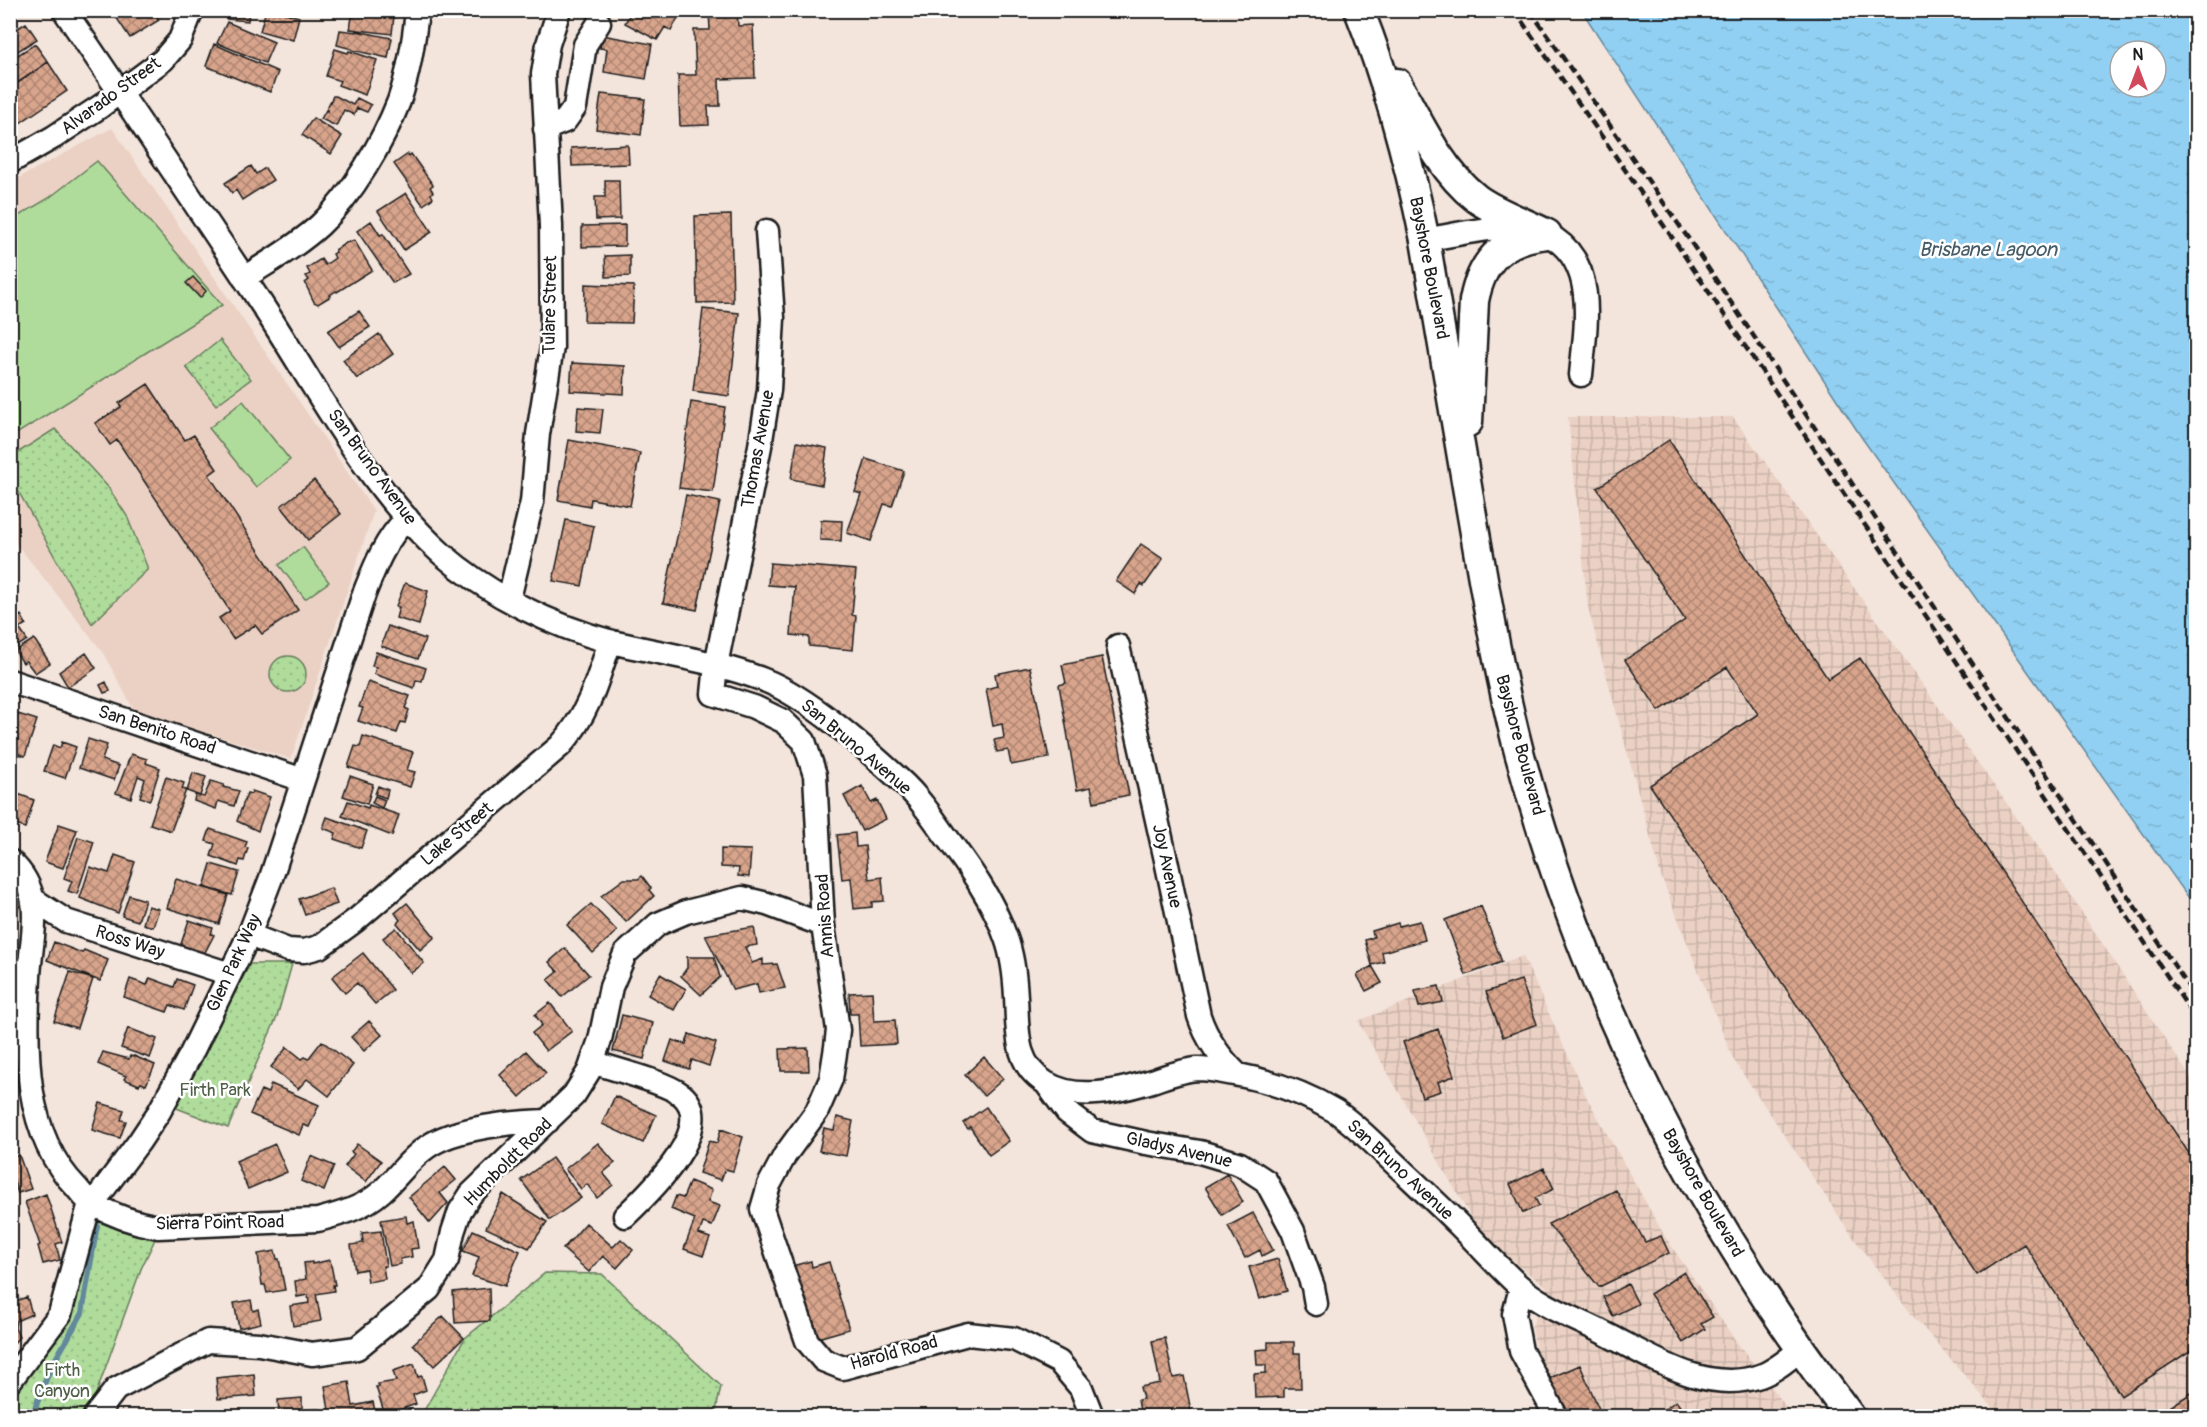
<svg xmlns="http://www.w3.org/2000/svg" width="2207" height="1427" font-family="Pangolin,sans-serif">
  <defs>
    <pattern id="industrial-grid" width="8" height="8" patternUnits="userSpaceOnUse" patternTransform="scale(1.5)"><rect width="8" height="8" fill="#ebd1c4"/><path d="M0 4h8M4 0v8" fill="none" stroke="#c9b3a8"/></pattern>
    <pattern id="grass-dots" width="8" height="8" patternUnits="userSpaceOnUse" patternTransform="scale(1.5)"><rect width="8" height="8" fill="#afdc9b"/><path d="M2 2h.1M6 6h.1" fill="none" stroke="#96bc85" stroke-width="1.8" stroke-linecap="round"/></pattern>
    <pattern id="water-ripples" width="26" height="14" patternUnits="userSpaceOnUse" patternTransform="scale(1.5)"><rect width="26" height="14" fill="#91d0f2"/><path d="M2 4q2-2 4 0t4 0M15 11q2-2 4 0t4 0" fill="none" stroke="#7cb2cf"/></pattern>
    <pattern id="building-cross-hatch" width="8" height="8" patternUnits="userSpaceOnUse" patternTransform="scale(1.5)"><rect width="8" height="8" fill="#d8a48c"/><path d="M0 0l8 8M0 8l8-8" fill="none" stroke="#ae8572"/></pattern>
  </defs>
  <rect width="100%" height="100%" fill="#f3e4dc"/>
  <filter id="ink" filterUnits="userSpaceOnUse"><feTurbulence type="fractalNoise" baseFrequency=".0167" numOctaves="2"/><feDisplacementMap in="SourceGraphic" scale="12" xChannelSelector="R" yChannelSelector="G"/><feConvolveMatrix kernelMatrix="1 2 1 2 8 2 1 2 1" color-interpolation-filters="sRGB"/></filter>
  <g filter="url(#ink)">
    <!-- built -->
    <path fill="#ebd1c4" d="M112,128L374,511L291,759L134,710L102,651L11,537V182Z"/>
    <!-- industrial -->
    <path fill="url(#industrial-grid)" d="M1568,417H1733L2051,866L2196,1086V1416H2000L1913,1316L1855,1240L1733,1059L1661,876L1588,608Z
      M1523,956L1587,1098L1664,1235L1733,1337L1793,1416H1566L1539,1368L1532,1326L1547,1287L1516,1264L1475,1224L1358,1021Z"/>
    <!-- grass -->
    <path fill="url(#grass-dots)" stroke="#667c5c" stroke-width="1.5" d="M220,340L251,379L216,405L186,367Z
      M55,429L108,487L127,516L148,569L92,624L11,478V457Z
      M270 674a18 18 0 1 1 36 0a18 18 0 1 1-36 0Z
      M250,964H292L277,1017L228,1128L174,1107Z
      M96,1213L157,1235L141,1269L88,1416H11V1391Z
      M545,1273L602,1274L721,1386L715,1416H421L465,1338Z"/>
    <!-- garden -->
    <path fill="#afdc9b" stroke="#667c5c" stroke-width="1.5" d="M97,161L222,305L18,433L11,431L10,221L49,198Z
      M243,401L290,460L256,487L209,428Z
      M303,547L329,582L305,599L279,565Z"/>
    <!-- water -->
    <path fill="url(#water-ripples)" stroke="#62889c" stroke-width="1.5" fill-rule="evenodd" d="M1582,11H2196V908L1862,438ZM2120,51H2156V87H2120Z"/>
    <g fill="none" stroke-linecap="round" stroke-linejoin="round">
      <!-- stream -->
      <path stroke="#62889c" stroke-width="6" d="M32,1416L50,1369L82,1313L97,1225"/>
    </g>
    <!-- building -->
    <path fill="url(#building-cross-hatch)" stroke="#1c1c1c" stroke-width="1.5" d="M125,10H153L159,20L130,38L116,17Z
      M228,10H249L248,21L227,19Z
      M266,10H275L299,17L293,40L260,31Z
      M632,10H669L679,16L671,31L665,27L657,40L625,23Z
      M737,10L738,26L753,25L755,78L719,79L720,106H708L709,125L680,126L678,75H696L694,30H710L709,11Z
      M353,11L394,16L392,34L350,29Z
      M10,14L16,22L10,26Z
      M227,22L274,42L265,63L217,43Z
      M26,23L37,39L10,56V33Z
      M340,30L356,32V31L392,38L388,58L352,50V49L337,45Z
      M602,35L652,44L646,79L604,72L607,49L600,48Z
      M35,44L48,62L18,83L13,75L10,77V60Z
      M214,44L278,72L270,92L206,66Z
      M335,49L348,53L349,51L377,60L365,95L338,85L340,81L326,76Z
      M48,62L67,91L17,125L10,114V88Z
      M601,94L645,99L641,135L596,129Z
      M333,96H336L353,105L357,98L371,105L367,112L357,108L354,115L344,110L336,126L321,119L326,110L327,111V108Z
      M313,118L342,136L331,154L302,135Z
      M628,145L629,164L572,166L571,148Z
      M408,154L409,156L411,154L433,185L430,187L433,192L431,194L433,198L423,205L394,164Z
      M251,166L256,174L265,168L273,180L242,200L236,190L232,193L225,183Z
      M605,180H619L620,219L596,220L595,197H605Z
      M406,193L432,232L404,250L378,211Z
      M731,215L733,302L697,303L695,216Z
      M371,221L380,235L383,234L409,274L393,283L357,231Z
      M625,225V246L582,247V226Z
      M354,240L372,270L337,292L336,291L330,295L331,296L318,304L314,302L305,283L309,280L306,276L310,274L307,268L321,259L325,265L335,258L333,254L336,252L335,250L349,241L350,242Z
      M630,255V276L606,277L605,256Z
      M193,277L206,291L200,298L186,283Z
      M585,284L634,286L632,323L584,322Z
      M703,309L739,313L729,396L693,391Z
      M359,311L370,327L339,347L328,331Z
      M379,334L393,354L357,379L343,360Z
      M572,363L625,366L624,394L570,391Z
      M148,384L185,440L194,435L217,469L209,475L298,610L262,634L255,625L233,639L219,618L230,611L117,440L110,445L95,423L121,407L119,403Z
      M691,402L725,407L713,492L679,488Z
      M578,407L603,409L600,433L576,431Z
      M569,440L640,453L630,506L591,499L590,506L558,500Z
      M1669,440L1828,679L1860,658L2196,1164V1347L2121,1396L2024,1244L1977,1275L1650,785L1758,714L1727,667L1659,711L1625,660L1685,620L1597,488Z
      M797,442L827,448L822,485L791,479Z
      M866,459L904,471L892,506L884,504L871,541L847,533L861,494L855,492Z
      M314,480L341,514L308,540L281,506Z
      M686,495L720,502L697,610L663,603Z
      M566,520L594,526L582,586L553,581Z
      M821,520L842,521L841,541L820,540Z
      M1141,544L1163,559L1144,586L1141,584L1135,594L1116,581Z
      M770,563L856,570L852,615L856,616L853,650L809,646V637L791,635L795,587L768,585Z
      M405,583L428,591L419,625L396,618L399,607L396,606Z
      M21,615L26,624L19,628L27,640L10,651V622Z
      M388,626L425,639L418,659L381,646Z
      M34,639L50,663L35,673L26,661L23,663L15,651Z
      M376,652L426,668L422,681L416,680L414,688L374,674L376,667L372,666Z
      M86,653L96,668L68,687L59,672Z
      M1102,657L1129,795L1094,802L1091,787L1077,790L1059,685L1066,683L1062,665Z
      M1030,667L1049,758L1011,765L1008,750L997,752L994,740L1004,738L1002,724L993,726L986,689L997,686L995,674Z
      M106,682L110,691L104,693L100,685Z
      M368,682L410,696L405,708L409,710L405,723L401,722L397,733L358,721L363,708L359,707Z
      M10,708L15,709L10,724Z
      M18,714L37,720L25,756L10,751V738Z
      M363,736L413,752L407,770L415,772L410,787L348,767L355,746L360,747Z
      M88,739L107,745L102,760L119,766L114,780L79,768Z
      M62,742L76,747L65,778L44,771L53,745L60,748Z
      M131,754L147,759L146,763L160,768L150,800L140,797L145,779L138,776L131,798L116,793Z
      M193,773L206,777L200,796L187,791Z
      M350,776L373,784L367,804L343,796Z
      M166,777L184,783L182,789L186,790L171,831L150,824Z
      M211,781L224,785L223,787L239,791L234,806L218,801L216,809L194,801L195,795L204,797Z
      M378,786L388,790L386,798L375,794Z
      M862,786L871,803L877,800L886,819L862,831L844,796Z
      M10,791L34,800L25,828L10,823Z
      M252,791L270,797L258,831L237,821L247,793L251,794Z
      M375,796L385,800L382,808L372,803Z
      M348,801L368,808L369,805L399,815L392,836L342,816Z
      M327,817L367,831L361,848L334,839L336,833L323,828Z
      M59,824L77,830L63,868L45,862Z
      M210,829L247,842L245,847L248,848L244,861L240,860L238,866L211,856L215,844L206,841Z
      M855,833L856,847L865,846L869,879L882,877L884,901L872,902V907L854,909L851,878L842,879L837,835Z
      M78,837L94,842L77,894L68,891L72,881L64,878Z
      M721,849L751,850L749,877L738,876L739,868L721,867Z
      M115,855L135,862L118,913L80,898L90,867L109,873Z
      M211,864L239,872L232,895L204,887Z
      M642,876L651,888L649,890L654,896L626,922L601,896L624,879H638Z
      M176,879L228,895L219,924L167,908Z
      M331,888L337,904L305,915L299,899Z
      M10,889L16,891L21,904L11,920Z
      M129,895L145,900L138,921L122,916Z
      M407,903L435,937L420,950L397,923L400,920L395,913Z
      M591,904L617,931L593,953L567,925Z
      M148,906L159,909L153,927L143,924Z
      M1481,906L1502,962L1466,975L1445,920Z
      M189,920L213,928L211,934L214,935L204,954L180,947Z
      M1420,921L1425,940L1382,952L1384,962L1372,965L1365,940L1374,937L1372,931L1398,923L1399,926Z
      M754,927L757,945L745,947L752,963L763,959V965L777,964L785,988L759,993L757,984L733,990L705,935Z
      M396,928L424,963L411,973L383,938Z
      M54,942L82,953L84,950L108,960L100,981L47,960Z
      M565,948L589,975L562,997L548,980L558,972L549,962Z
      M363,953L393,990L375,1004L357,983L345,993L332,977Z
      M687,957H714L720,977L701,995L681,976L687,968Z
      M1372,966L1382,983L1366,991L1357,975Z
      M70,972L93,979L77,1028L54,1021Z
      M660,974L686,989L674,1010L648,995Z
      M150,978L174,987L177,979L193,985L184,1010L170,1005L167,1012L124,997L130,979L147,985Z
      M1521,980L1537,1024L1503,1037L1486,992Z
      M1439,986L1443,1002L1419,1007L1415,991Z
      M872,992L874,1021L895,1020L897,1044L860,1046L858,1014H850L849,993Z
      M550,1003L572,1031L546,1051L532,1033L542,1025L535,1015Z
      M622,1015L653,1023L644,1059L613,1051Z
      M369,1021L382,1035L364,1051L351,1037Z
      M128,1028L157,1039L150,1058L121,1048Z
      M1438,1029L1454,1076L1438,1082L1441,1091L1422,1097L1403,1042Z
      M689,1034L716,1043L709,1066L692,1060L689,1069L665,1061L672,1040L686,1044Z
      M322,1041L353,1065L329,1096L307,1079L298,1089L271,1067L287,1047L302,1059L305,1057L308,1059Z
      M808,1048L809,1071H781L780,1049Z
      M526,1051L546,1073L520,1097L500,1075Z
      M103,1052L129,1059L130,1056L134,1057V1056L155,1065L146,1085L141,1083L139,1085L124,1079L126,1076L98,1064Z
      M984,1057L1003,1079L984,1096L965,1075Z
      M271,1084L319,1105L309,1127L303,1125L299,1135L250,1114L261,1090L268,1093Z
      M615,1096L656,1115L643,1143L602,1124Z
      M100,1103L124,1110L121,1120L126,1121L120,1138L92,1130Z
      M986,1107L1009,1141L989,1155L970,1127L968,1129L963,1123Z
      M837,1117L853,1121L846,1156L819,1151L824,1128L834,1130Z
      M10,1128L16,1147L10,1149Z
      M721,1129L743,1137L733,1171L725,1169L721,1180L699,1173L709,1141L717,1143Z
      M598,1143L615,1163L603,1173L613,1185L597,1198L587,1184L581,1189L565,1169Z
      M275,1144L287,1172L248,1189L236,1161Z
      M357,1144L381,1161L366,1182L345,1166L354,1154L351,1152Z
      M19,1155L31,1189L18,1193L13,1179L10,1180V1158Z
      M311,1156L334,1166L324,1191L301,1181Z
      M552,1158L581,1198L550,1220L521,1180Z
      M445,1167L456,1180L440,1193L448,1203L430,1223L409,1197Z
      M1544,1168L1554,1189L1535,1198L1539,1206L1523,1213L1510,1184Z
      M1227,1174L1243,1202L1222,1215L1205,1187Z
      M690,1181L712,1190L708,1202L720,1206L712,1226L703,1223L699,1234L710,1238L703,1256L684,1249L695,1219L671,1209L676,1196L683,1198Z
      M1616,1190L1645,1242L1661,1236L1669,1253L1599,1287L1548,1224Z
      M46,1194L62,1242L56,1244L60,1260L43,1264L38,1246L40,1245L25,1202Z
      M503,1194L547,1222L529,1248L486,1228Z
      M1253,1213L1273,1250L1262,1256L1260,1250L1245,1258L1228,1226Z
      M406,1216L407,1223L414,1221L418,1248L411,1249L412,1257L400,1259L401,1264L390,1266L381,1220Z
      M586,1223L613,1247L621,1239L633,1250L617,1268L603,1256L589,1272L563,1249Z
      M473,1230L520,1251L505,1286L472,1276L479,1257L463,1251Z
      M381,1231L386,1266H383L385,1279L368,1282L366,1269L355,1271L351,1245L363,1243L362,1233Z
      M275,1251L277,1259H279L285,1290L267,1293L265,1285H262L258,1254Z
      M1278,1259L1287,1291L1259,1299L1249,1267Z
      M330,1260L335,1285H333L334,1291L316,1294L321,1321L293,1326L290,1306L309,1303L308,1295L297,1297L295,1281L306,1279L304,1263L312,1262V1264Z
      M811,1261L812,1267L829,1262L849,1329L814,1339L792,1266Z
      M1684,1272L1713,1317L1701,1324L1705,1329L1683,1343L1650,1294Z
      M1628,1284L1638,1304L1613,1316L1603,1297Z
      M489,1288L490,1321L455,1323L453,1292Z
      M27,1297L32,1314L16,1321L15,1328L19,1337L10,1348V1303Z
      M251,1300L253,1311L258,1309L261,1323L239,1328L234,1303Z
      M443,1316L464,1338L434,1366L413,1344Z
      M1165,1338L1173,1378L1184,1376L1192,1416H1141L1138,1400L1143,1399L1140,1387L1160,1383L1152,1341Z
      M1268,1342H1294V1353H1300L1301,1388H1284V1397L1255,1398L1254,1374L1266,1373V1365H1257L1256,1350L1268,1349Z
      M414,1364L418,1377L422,1376L426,1390L413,1395L416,1404L385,1415L376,1387H379L378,1384L396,1381L393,1371Z
      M1580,1365L1602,1416H1567L1550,1378Z
      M254,1374L256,1396L218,1399L216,1378Z
      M349,1382L353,1406L373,1402L376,1416H330L325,1386Z
      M2196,1390V1416H2156Z
      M302,1398V1410L319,1409V1416H279L278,1400Z
      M1676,1401L1687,1416H1655Z
      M1003,1411L1006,1416H992Z"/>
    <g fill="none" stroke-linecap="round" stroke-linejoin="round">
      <defs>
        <path id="minor" d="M64,10C132,110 200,210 266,311C318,391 370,490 442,554C489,595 552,626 612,642C662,654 715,661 764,680C808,697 864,747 899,779C917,795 931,815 945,835C969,867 993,900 1006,938C1013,957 1015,977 1016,997C1018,1030 1014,1064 1046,1083C1077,1102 1119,1091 1152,1081C1167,1076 1182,1070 1198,1069C1210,1069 1222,1072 1234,1074C1271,1081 1303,1092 1335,1111C1355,1124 1372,1142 1389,1158C1413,1181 1436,1202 1459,1225C1479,1245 1497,1266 1518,1285C1541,1306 1574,1318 1602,1332C1649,1355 1704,1395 1760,1376C1775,1371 1788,1359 1800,1350
          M545,129L565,121L575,107L585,45L599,23
          M10,162L54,137L101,106L163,60L180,40L192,10
          M767,231L773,318L769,390L760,446L716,665L713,694L754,707L783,721L804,741L815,775L823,925L838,1030L836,1047L831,1079L817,1111L785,1155L769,1185L762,1209L807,1341L823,1360L843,1368L968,1334L1014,1339L1059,1362L1081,1388L1092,1416
          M1425,240C1454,235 1482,228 1511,227C1527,226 1542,230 1555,239C1598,268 1585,330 1581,375
          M244,278C270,261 297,246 320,225C352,195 383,142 399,101C409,72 414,41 417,10
          M509,599L532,502L538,434L552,347L551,226L543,74L548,44L559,10
          M1118,646L1166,860L1199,1016C1207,1040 1220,1058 1238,1075
          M10,681L303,780
          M10,861C47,894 31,934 29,977C25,1047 23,1134 77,1188C82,1194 87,1201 93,1204C112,1215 136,1223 158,1227L318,1220C340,1214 363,1208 381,1192C397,1178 409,1159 427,1147C455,1127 514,1122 548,1121
          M34,900L66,921L230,974
          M249,935L288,950L304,951L319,947L356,920L560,746C588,716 598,679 610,641
          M592,1062C613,1069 666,1082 682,1095C719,1127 647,1195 625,1216
          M1046,1083L1067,1112L1092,1131L1146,1143L1200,1152L1240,1164L1266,1181L1293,1231L1313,1287L1316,1304
          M1521,1288L1514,1314L1521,1351L1556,1416
          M10,1381L60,1314L88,1210L139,1142L159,1112L191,1054L249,935L271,878L364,594C375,566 385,540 407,518
          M95,1416L116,1389L208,1341L259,1344L312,1354L357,1348L429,1289L447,1260L453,1232L460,1211L471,1194L574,1095L589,1071L600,1040L611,987L625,954L658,924L686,912L742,898L767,904L823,925"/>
        <path id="major" d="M1359,10C1389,85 1409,162 1425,240C1441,330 1456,420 1471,510C1485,590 1498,670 1518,748C1582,991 1697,1216 1850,1416
          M1397,83C1419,122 1440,170 1476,198C1494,212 1526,223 1547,234
          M1468,422L1474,301C1482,259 1504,238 1547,234"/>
      </defs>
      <!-- minor casing -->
      <use href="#minor" stroke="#1c1c1c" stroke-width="27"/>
      <!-- major casing -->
      <use href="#major" stroke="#1c1c1c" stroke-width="33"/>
      <!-- minor -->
      <use href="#minor" stroke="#fff" stroke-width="22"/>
      <!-- major -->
      <use href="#major" stroke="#fff" stroke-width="28"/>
      <!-- rail -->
      <path stroke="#1c1c1c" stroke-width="4.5" stroke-dasharray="9 4.5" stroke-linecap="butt" d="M1514,10L1678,246L2196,1019
        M1530,10L1688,238L2196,998"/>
    </g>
  </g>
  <g text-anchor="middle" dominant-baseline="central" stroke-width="5" stroke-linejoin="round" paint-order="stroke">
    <!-- street labels -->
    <g font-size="18" fill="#1c1c1c" stroke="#fff">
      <text transform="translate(111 96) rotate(-36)">Alvarado Street</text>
      <text transform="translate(1429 268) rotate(79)">Bayshore Boulevard</text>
      <text transform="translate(550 305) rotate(-89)">Tulare Street</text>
      <text transform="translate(758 449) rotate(-80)">Thomas Avenue</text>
      <text transform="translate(372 467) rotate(54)">San Bruno Avenue</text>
      <text transform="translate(157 730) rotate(18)">San Benito Road</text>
      <text transform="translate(1520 745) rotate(75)">Bayshore Boulevard</text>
      <text transform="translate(856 747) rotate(40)">San Bruno Avenue</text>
      <text transform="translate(457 834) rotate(-40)">Lake Street</text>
      <text transform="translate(1167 866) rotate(78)">Joy Avenue</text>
      <text transform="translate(825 916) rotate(-94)">Annis Road</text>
      <text transform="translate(130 942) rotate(18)">Ross Way</text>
      <text transform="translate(234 963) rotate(-65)">Glen Park Way</text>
      <text transform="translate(1179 1150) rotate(13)">Gladys Avenue</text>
      <text transform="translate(508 1162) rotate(-45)">Humboldt Road</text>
      <text transform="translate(1400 1170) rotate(43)">San Bruno Avenue</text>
      <text transform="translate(1703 1193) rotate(60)">Bayshore Boulevard</text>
      <text transform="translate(220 1223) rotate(-1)">Sierra Point Road</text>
      <text transform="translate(894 1353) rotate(-15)">Harold Road</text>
    </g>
    <!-- park labels -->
    <g font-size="18" fill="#4f5f48" stroke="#fff">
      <text x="215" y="1090">Firth Park</text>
      <text x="62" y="1370">Firth<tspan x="62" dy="21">Canyon</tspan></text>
    </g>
    <!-- water labels -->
    <g font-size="20" font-style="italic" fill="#455b67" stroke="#fff">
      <text x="1988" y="249">Brisbane Lagoon</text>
    </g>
  </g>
  <!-- margin -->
  <rect width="2207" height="1427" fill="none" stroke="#fff" stroke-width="36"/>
  <rect x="18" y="18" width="2171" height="1391" fill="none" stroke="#1c1c1c" stroke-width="2" filter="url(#ink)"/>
  <!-- north arrow -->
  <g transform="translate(2138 69)"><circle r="28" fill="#ffffff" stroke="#a4a4a4" stroke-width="1.5"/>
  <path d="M0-4.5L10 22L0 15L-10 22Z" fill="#d1495b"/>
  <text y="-9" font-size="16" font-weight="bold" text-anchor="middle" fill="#1c1c1c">N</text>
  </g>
</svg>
